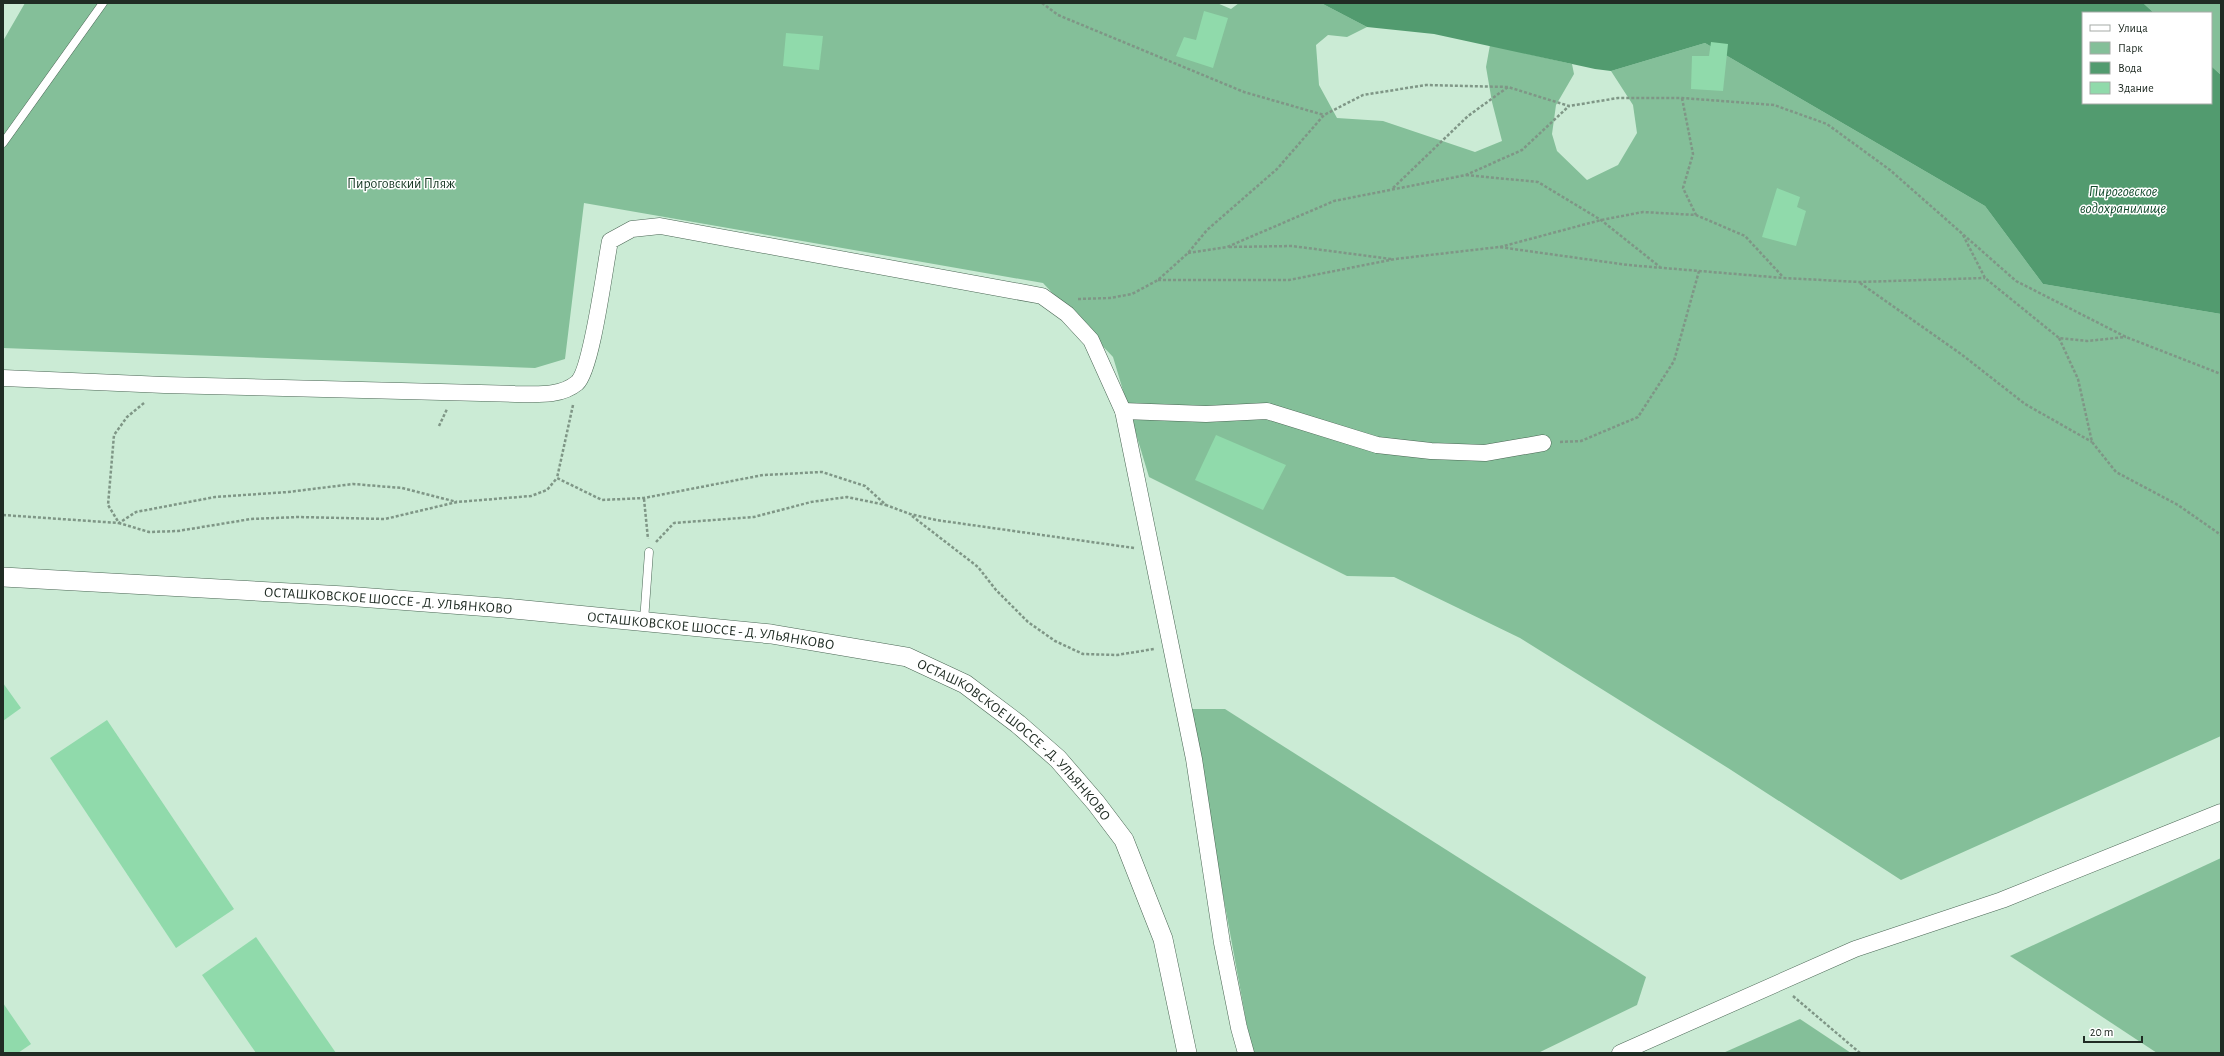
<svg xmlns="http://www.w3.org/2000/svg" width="2224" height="1056" viewBox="0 0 2224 1056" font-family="'Alegreya Sans',sans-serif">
<rect width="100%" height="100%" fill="#cbebd5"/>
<!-- green -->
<g fill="#84bf99">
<path d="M25,3H1217L1231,9L1239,3H1321L1367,27L1347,37L1328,35L1316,45L1319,85L1337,118L1383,121L1475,152L1502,141L1492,102L1486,67L1490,45L1572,64L1574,74L1556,105L1552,134L1557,151L1587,180L1618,165L1637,133L1633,105L1611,71L1705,43L1985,206L2043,284L2221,314V736L1901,880L1728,768L1520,638L1394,577L1347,576L1149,477L1113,357L1043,283L584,203L565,359L535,368L3,348V41Z"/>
<path d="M2143,3H2221V75L2211,66V13H2154Z"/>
<path d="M1189,709H1225L1646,977L1637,1005L1538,1053H1252Z"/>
<path d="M2221,858V1053H2157L2010,956Z"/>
<path d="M1800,1019L1851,1053H1723Z"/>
</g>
<!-- water -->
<path fill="#529b6f" d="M1321,3H2143L2154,13H2083V103H2211V66L2221,75V314L2043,284L1985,206L1705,43L1611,71L1595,69L1434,34L1367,27Z"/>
<!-- building -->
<g fill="#90daab">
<path d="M1204,11L1228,18L1213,68L1176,56L1184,37L1196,40Z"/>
<path d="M786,33L823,36L819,70L783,66Z"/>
<path d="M1711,42L1728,44L1723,91L1691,89L1692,56H1709Z"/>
<path d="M1777,188L1800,197L1797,207L1806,211L1796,246L1762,237Z"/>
<path d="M1216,435L1286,465L1263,510L1195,480Z"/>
<path d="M3,683L21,708L3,721Z"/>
<path d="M107,720L234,909L176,948L50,758Z"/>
<path d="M256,937L336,1053H256L202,975Z"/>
<path d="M3,1003L31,1044L18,1053H3Z"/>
</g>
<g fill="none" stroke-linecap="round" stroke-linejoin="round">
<!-- service casing -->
<g stroke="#4a6654" stroke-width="9">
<g id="service">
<path d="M3,143L103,3"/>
<path d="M644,621L649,552"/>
</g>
</g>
<!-- minor casing -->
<g stroke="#4a6654" stroke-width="17">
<g id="minor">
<path d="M3,378L164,385L515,394C536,394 560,397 577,383C592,370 605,265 610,241L632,229L660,226L1042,296L1067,314L1091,340L1123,411L1194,759L1222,943L1239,1028L1246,1053"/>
<path d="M1123,411L1206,414L1267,411L1377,445L1431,451L1485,453L1543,443"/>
<path d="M1620,1053L1855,949L2002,900L2221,812"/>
</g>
</g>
<!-- tertiary casing -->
<g stroke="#4a6654" stroke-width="20">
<g id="tertiary">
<path id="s1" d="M3,577L345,596L504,608L771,634L907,657L965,684L1018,724L1058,759L1096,803L1124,840L1163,939L1187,1053"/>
</g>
</g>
<!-- path -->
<g stroke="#7f9686" stroke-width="2.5" stroke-dasharray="3 2" stroke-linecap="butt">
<path d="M1042,3L1058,15L1244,92L1324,115"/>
<path d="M1682,98L1693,154L1683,188L1696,215"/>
<path d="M1466,175L1538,182L1601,220L1660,267"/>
<path d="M1393,188L1468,116L1508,87"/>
<path d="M1963,235L1985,278L2059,338L2087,341L2126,337"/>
<path d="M1229,247L1292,246L1391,259"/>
<path d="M1500,247L1601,220L1643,212L1696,215L1745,236L1783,277"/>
<path d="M1188,253L1227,247L1334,201L1466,175L1522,150L1569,106"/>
<path d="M1158,280H1289L1395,259L1499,247L1628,265L1783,278L1859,282L1985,278"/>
<path d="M1860,283L1961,354L2025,404L2092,442"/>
<path d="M1078,299L1110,298L1132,294L1158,280L1188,253L1207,230L1277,169L1324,115L1363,95L1426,85L1508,87L1569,106L1618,98H1682L1774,105L1827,124L1890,170L2016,281L2126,337L2221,374"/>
<path d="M2059,338L2078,379L2092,442L2116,472L2178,505L2221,535"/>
<path d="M144,403L127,417L114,435L108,505L119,523L149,532L178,531L251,519L298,517L385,519L457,502L531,496L547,490L557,478"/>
<path d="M573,405L557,478L602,500L644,498L763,475L822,472L865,486L886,505L910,514L936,520L1134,548"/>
<path d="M439,426L447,409"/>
<path d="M1560,442L1581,441L1638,417L1674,361L1699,271"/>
<path d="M644,499L648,539"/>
<path d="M3,515L119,523L136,512L215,497L288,492L353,484L402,488L457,502"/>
<path d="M912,516L978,567L996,590L1028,622L1055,641L1083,654L1117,655L1154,649"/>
<path d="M656,542L674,523L754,517L811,502L847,497L886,505"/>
<path d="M1793,996L1860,1053"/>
</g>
<!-- service -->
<use href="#service" stroke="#fff" stroke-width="8"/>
<!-- minor -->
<use href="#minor" stroke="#fff" stroke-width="16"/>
<!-- tertiary -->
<use href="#tertiary" stroke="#fff" stroke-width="19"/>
</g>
<g text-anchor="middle" stroke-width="3" stroke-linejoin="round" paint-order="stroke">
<!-- park labels -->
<g font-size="14" fill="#163723" stroke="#fff">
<text x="401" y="188">Пироговский Пляж</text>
</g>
<!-- street labels -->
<g font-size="14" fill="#202c24" stroke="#fff">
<text dy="5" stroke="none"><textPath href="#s1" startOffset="386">ОСТАШКОВСКОЕ ШОССЕ - Д. УЛЬЯНКОВО</textPath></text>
<text dy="5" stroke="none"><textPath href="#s1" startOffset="710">ОСТАШКОВСКОЕ ШОССЕ - Д. УЛЬЯНКОВО</textPath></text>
<text dy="5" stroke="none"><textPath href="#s1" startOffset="1045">ОСТАШКОВСКОЕ ШОССЕ - Д. УЛЬЯНКОВО</textPath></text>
</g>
<!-- water labels -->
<g font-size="15" font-style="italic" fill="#134b2d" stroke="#fff">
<text x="2123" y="196">Пироговское<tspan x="2123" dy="17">водохранилище</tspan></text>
</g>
</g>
<!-- border -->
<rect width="2224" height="1056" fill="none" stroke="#202c24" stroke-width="8"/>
<!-- legend -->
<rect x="2082" y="12" width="130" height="92" fill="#ffffff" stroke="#a6aba7"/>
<rect x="2090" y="25" width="20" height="6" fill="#ffffff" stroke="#a6aba7"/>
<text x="2118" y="32" font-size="12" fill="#202c24">Улица</text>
<rect x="2090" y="42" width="20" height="12" fill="#84bf99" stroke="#a6aba7"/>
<text x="2118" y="52" font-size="12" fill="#202c24">Парк</text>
<rect x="2090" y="62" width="20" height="12" fill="#529b6f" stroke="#a6aba7"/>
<text x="2118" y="72" font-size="12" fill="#202c24">Вода</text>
<rect x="2090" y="82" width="20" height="12" fill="#90daab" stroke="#a6aba7"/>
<text x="2118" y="92" font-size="12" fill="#202c24">Здание</text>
<!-- scale -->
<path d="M2084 1036v6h58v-6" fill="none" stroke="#202c24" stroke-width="2"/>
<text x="2090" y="1036" font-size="12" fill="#202c24" stroke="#ffffff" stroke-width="3" paint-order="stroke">20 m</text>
</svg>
